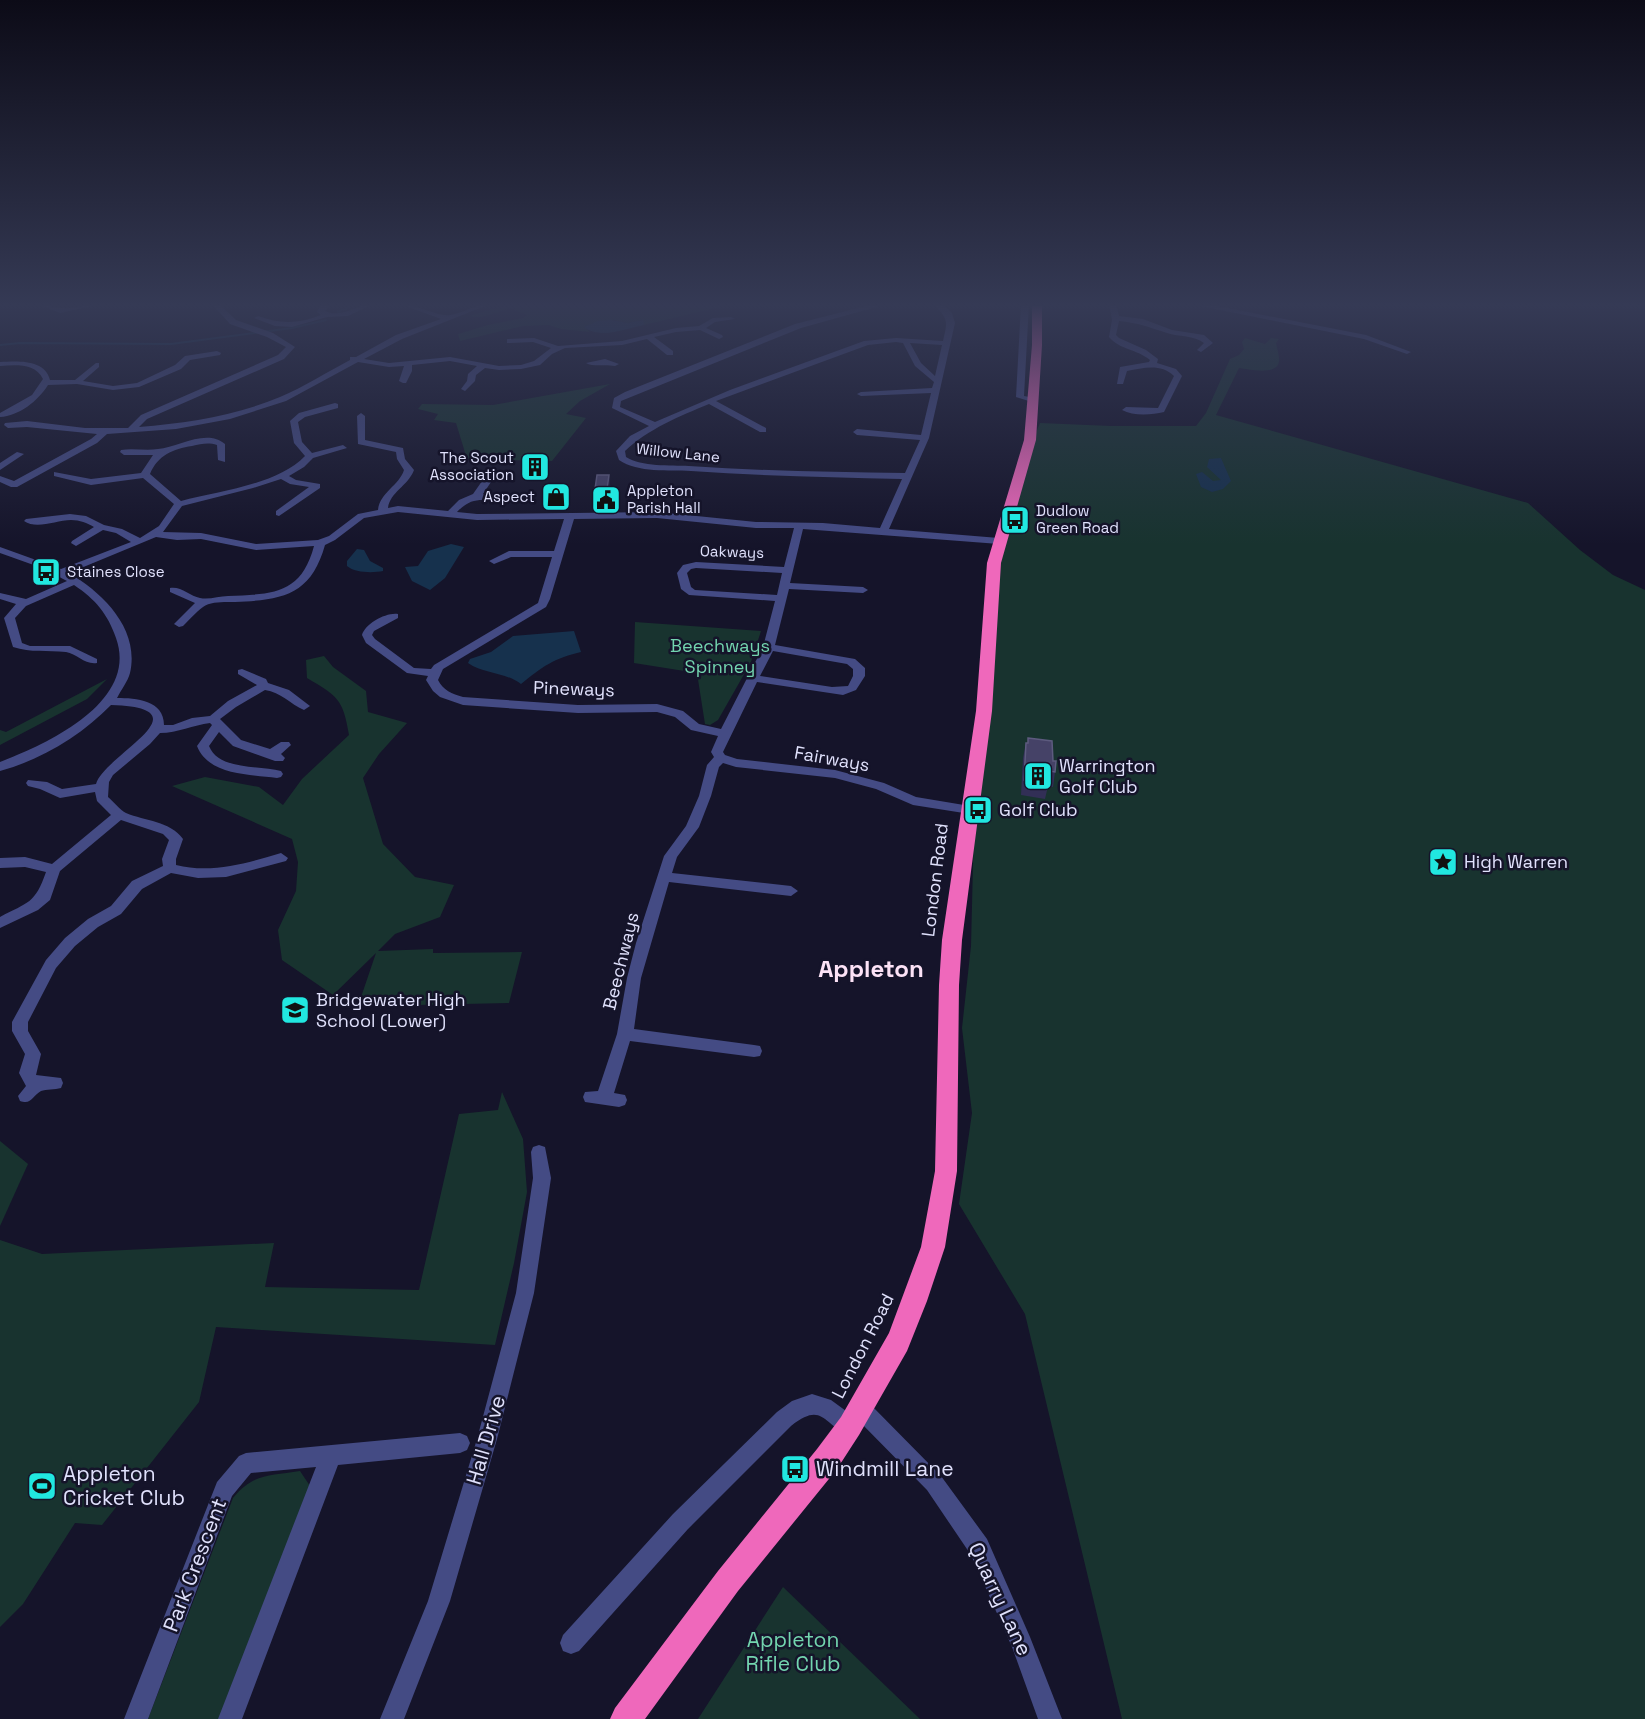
<svg xmlns="http://www.w3.org/2000/svg" width="1645" height="1719" viewBox="0 0 1645 1719" font-family="'Space Grotesk',sans-serif">
<rect width="100%" height="100%" fill="#15142a"/>
<!-- green -->
<g fill="#18332f">
<path d="M510,304H732L644,325L642,320L628,323L611,320L585,327L590,332L561,329L549,325L523,326L460,341L458,334L488,325L523,318L527,315L510,308C497,312 483,320 469,316Z"/>
<path d="M1245,338L1265,344L1271,338L1279,339L1276,343C1277,348 1280,358 1279,362C1276,376 1248,369 1239,368L1216,415L1528,503L1580,550L1613,575L1645,590V1719H1122L1025,1314L959,1204L972,1113L962,1028L971,946L975,783L990,605L1025,459L1040,423L1111,426H1196L1206,413L1230,359L1239,355L1244,349L1242,342Z"/>
<path d="M610,384L580,401L566,414L586,418L552,461L467,459L456,423L434,420L438,414L418,409L422,404L493,405Z"/>
<path d="M635,622L761,631L751,662L718,720L710,725L705,724L697,673L634,663Z"/>
<path d="M324,656L333,667L366,691L368,712L407,723L379,754L363,778L383,844L415,877L454,885L440,917L395,934L378,951L433,949V953L522,952L509,1003L417,1005L418,1001L359,1003L376,953L333,995L282,960L278,930L296,891L298,862L292,839L172,786L205,777L259,787L283,805L302,779L349,735C343,698 337,696 307,678L306,660Z"/>
<path d="M107,679L87,699L0,745V730L6,732Z"/>
<path d="M502,1092L523,1139L527,1192L514,1263L495,1345L216,1327L199,1402L102,1525L75,1523L23,1604L0,1627V1240L42,1254L274,1243L265,1287L419,1290L459,1114L498,1110Z"/>
<path d="M0,1141L28,1164L0,1226Z"/>
<path d="M300,1471L312,1489L230,1719H148L233,1498C253,1473 270,1476 300,1471Z"/>
<path d="M783,1587L920,1719H698Z"/>
</g>
<!-- water -->
<g fill="#16314d">
<path d="M611,320L628,323L643,320L644,325C627,328 600,340 584,327L598,321Z"/>
<path d="M1221,458L1231,481L1223,489L1212,492L1201,487L1196,474L1202,472L1213,481L1221,480L1207,467L1209,459Z"/>
<path d="M451,544L464,547L445,578L430,590L412,581L405,567L418,566L428,551Z"/>
<path d="M357,549L364,550L370,561L383,568V571C373,573 355,573 347,566V561Z"/>
<path d="M574,631L581,652C554,658 542,667 521,684C505,672 484,674 468,663L470,659L491,652L513,636Z"/>
</g>
<g fill="none" stroke-linecap="round" stroke-linejoin="round">
<!-- stream -->
<g stroke="#16314d" stroke-width="2">
<path d="M338,312L356,304"/>
<path d="M0,345L20,343L171,344L292,328L326,320"/>
</g>
<!-- minor -->
<g fill="#444b84" fill-rule="evenodd">
<path d="M38,304C46,304 54,308 62,308C75,309 88,304 101,304L60,313Z"/>
<path d="M212,304H219L236,320L273,333L295,347L284,359L147,419L139,427C187,423 235,416 280,397C304,387 327,372 350,360V357H356L396,335L441,319L400,304C415,304 439,317 450,315C464,313 475,304 490,304L402,339L364,359L389,363L450,357L499,366L521,365L534,361L551,348L533,342L510,343H507V339L534,338L558,346L622,341L676,328L699,326L713,318L731,317L735,319L715,322L706,328L722,335L723,337L719,339L700,330L676,332L654,337L673,351V355H667L647,339L622,345L565,348L552,354L540,365L521,369L499,370L485,368L476,375L475,381L465,391L461,389L467,381L468,374L477,366L450,361L412,365V371L406,383H403L399,381L404,366L389,367L358,362L286,401L230,419L176,429L107,434L97,443L17,487H11L0,482V476L14,481L91,439L97,434L27,427L8,428L4,425L5,423L27,421L85,428H128L141,415L278,355L286,347L267,337L230,324Z"/>
<path d="M321,304H330L325,311C341,319 357,304 373,304L348,316L327,317L292,327L275,326L254,318L258,316C280,324 298,324 321,315L317,312Z"/>
<path d="M874,304H887L801,328L621,401L620,407L655,422L730,390L864,341L896,338L943,341C948,320 948,320 934,304H942L952,313L955,323L929,438L889,529L999,538L1004,541L999,544L803,529L790,583L863,587L868,590L863,593L789,589L775,645L855,659L865,668V676L856,690L843,695L757,682L723,752L725,755L737,759L835,770L884,783L916,797L970,806L976,810L970,814L913,805L876,789L835,778L736,767L723,763L719,767L711,796L699,827L677,857L672,873L791,886L798,891L791,896L669,882L641,978L634,1029L754,1045L760,1046L762,1051L760,1056L754,1057L630,1041L614,1093L625,1095L627,1100L625,1105L619,1107L585,1102L583,1097L585,1092L598,1091L617,1034L627,978L636,943L664,856L686,826L699,796L707,765L714,757L711,752L718,736L691,730L675,717L657,712L578,713L463,705L440,697L433,691L426,680L428,676L407,673L366,643L362,635C365,624 386,612 398,614V618L374,631L372,635L375,639L414,668L431,669L434,665L538,603L552,557H511L494,564L489,561L509,551H554L564,519L477,520L398,512L364,518L335,540L325,545C311,595 283,600 235,602C226,602 211,601 203,607C196,612 189,620 183,626L179,627L174,624L195,603L170,592V588C181,586 190,596 200,598C209,600 219,596 228,596C272,594 301,595 314,546L256,550L201,539L177,540L156,537L69,573C103,593 140,629 130,673C128,681 121,690 117,698C136,698 164,700 164,725H173L192,718L210,716L228,701L257,685L238,674V670L242,669L266,679L268,683L289,690L310,706L304,710C290,704 281,692 265,690L236,707L220,719L241,740L270,749L281,742H289L291,745L281,754L285,758L283,761H275L233,746L219,732L209,746C219,771 260,765 281,771L283,774L281,777L277,778C250,774 209,776 197,746L212,725L210,723C193,725 178,733 160,733L150,744L113,775L109,782L108,797C114,802 120,810 126,813C145,821 170,821 183,839L176,859V865C212,874 247,863 281,853L288,858L286,861L226,877L198,878L171,873L142,889L121,914L98,927L75,946L56,968L28,1022V1031L41,1054L36,1075L61,1078L63,1083L61,1088C55,1090 46,1089 41,1091C32,1096 32,1105 20,1101L18,1096L26,1086L19,1073L25,1054L12,1031V1022L46,960L65,938L88,919L111,906L132,881L163,866L162,859L169,840L163,834L121,820L60,871L50,900L38,910L0,928V917C28,902 35,904 46,872L25,867L0,868V858L25,857L52,864L111,815L97,801L95,792L60,798L40,789L28,786L26,783L28,780L47,782L62,789L96,784C104,755 210,708 111,705C82,735 41,760 0,771V762C47,744 139,702 116,638C108,614 95,599 74,585L26,606L15,618L22,643L30,646H70L97,659V663C85,665 77,654 66,652C47,650 31,653 13,647L4,618L16,604L0,599V593L26,599L67,581L42,568L0,553V547L61,569L131,542L116,533L103,530L76,546L71,543L72,541L94,527C87,523 80,520 71,520C56,520 37,530 24,521L26,519L70,514L86,516L104,525L122,529L140,538L159,526L174,504L143,478L91,485L54,476V472L91,479L141,473L153,455H124L120,452L121,450C133,448 146,451 158,449C178,447 207,428 225,444V462L218,460L217,445C208,442 201,444 192,446C173,449 158,455 150,474L181,501C219,491 277,485 305,456L294,443L290,421L299,413L335,403L338,404V408L305,417L298,422L302,442L312,453L343,445L347,448L313,458L304,467L289,476L296,480L320,484V488L279,516L276,515V511L309,487L290,484L281,479L253,488L182,506L163,532L201,533L256,544L318,540L329,536L358,514L378,510C380,492 399,486 404,470L397,459L396,452L358,444L357,416L361,413L365,416V440L403,448L405,459L414,470C408,486 390,492 388,508L398,506L448,511L459,500L473,494L487,474L490,473L495,476L483,494L507,496V500C486,503 475,493 457,512L477,514L657,512L756,522L823,523L880,528L902,479C832,477 761,476 691,471C669,470 638,473 619,460L616,451L630,436L649,426L612,408L614,398L625,392L795,324ZM896,342L903,343L915,366L934,382L932,388L861,392L857,394L861,396L931,393L921,435L857,429L853,432L857,435L920,440L905,473C833,472 761,471 689,466C670,465 642,467 626,457L625,451C648,429 680,416 709,404L760,432H766V428L716,401L868,345ZM910,343L942,345L935,376L921,363ZM657,518L756,528H794L784,567L696,562L683,565L677,573L681,589L689,595L775,601L763,647L721,729L699,724L683,711L657,704L578,705L463,697C452,694 443,690 438,680L443,669L546,607L550,599L574,519ZM696,568L782,573L777,595L695,590L691,587L687,573L691,569ZM773,651L847,664L853,669V676L848,686L832,687L760,676Z"/>
<path d="M1021,304H1029L1024,396L1035,398L1036,400L1032,402L1016,397Z"/>
<path d="M1109,304H1116L1119,316L1143,319L1172,330L1204,335L1213,343L1201,352L1197,350L1204,343C1194,335 1179,337 1167,333C1148,327 1139,323 1119,321L1116,335L1119,338L1146,350L1158,359L1157,363L1176,369L1182,376L1164,412C1151,415 1133,416 1122,410L1126,407L1158,408L1174,376C1161,363 1143,368 1127,371L1123,384H1117L1120,367L1149,362L1150,360C1137,349 1120,350 1109,337L1112,320Z"/>
<path d="M1191,304H1207L1366,335L1411,352L1407,354L1364,339Z"/>
<path d="M217,351L221,353L220,355L190,360L181,369L139,387L113,390L77,384L48,385C38,401 19,416 0,417V413L32,395L43,379C35,363 16,365 0,366V362C18,361 45,359 50,380H75L96,363H99V367L83,381L113,386L137,383L175,365L185,356Z"/>
<path d="M605,359L619,364L615,366C606,364 592,367 586,363Z"/>
<path d="M17,452L24,454L0,470V463Z"/>
<path d="M539,1145L545,1147L551,1178L534,1293L497,1439L450,1601L404,1719H380L428,1601L477,1439L516,1293L533,1178L531,1152L533,1147Z"/>
<path d="M812,1394L831,1400L857,1419L851,1409L854,1402L861,1399L868,1402L941,1476L987,1539L1030,1637L1062,1719H1038L1012,1647L971,1555L927,1490L857,1419L860,1426L857,1433L850,1436C822,1424 823,1401 791,1426L688,1529L579,1651L571,1654L563,1651L560,1643L563,1635L673,1514L777,1412L792,1401Z"/>
<path d="M460,1433L467,1436L470,1443L467,1450L460,1453L338,1465L242,1719H218L316,1467L251,1473L232,1496L148,1719H124L217,1482L239,1456L246,1453Z"/>
</g>
<!-- highway -->
<path fill="#ef68bb" fill-rule="evenodd" d="M1032,304H1042V345L1036,440L1001,563L992,711L962,940L959,985L957,1171L945,1247L927,1301L907,1351L859,1435L837,1469L738,1591L645,1719H610L615,1708L718,1571L817,1449L841,1417L889,1333L921,1247L935,1171L939,985L942,940L976,711L987,563L1024,440L1032,345Z"/>
</g>
<!-- wall -->
<g fill="#322f56">
<path d="M609,475L611,493L609,507L597,508L595,489Z"/>
<path d="M1026,743L1053,761L1055,772L1053,787L1048,786L1045,799L1021,795L1023,758Z"/>
</g>
<!-- shaded-wall -->
<path fill="#1f1c3d" d="M609,475L611,493L609,507L607,489Z"/>
<!-- building -->
<g fill="#454267" stroke="#5d5b7f" stroke-width="1.5">
<path d="M597,475H609L607,489H595Z"/>
<path d="M1028,738L1052,741L1053,761H1056L1055,772L1049,771L1048,784L1024,780L1026,743H1028Z"/>
</g>
<!-- sky -->
<linearGradient id="sky" x2="0" y2="1"><stop stop-color="#0c0b17"/><stop offset="0.56" stop-color="#353a55"/><stop offset="1" stop-color="#353a55" stop-opacity="0"/></linearGradient>
<rect width="1645" height="545" fill="url(#sky)"/>
<!-- icons -->
<defs>
<g id="building-square" transform="scale(1.5)"><rect x="-9" y="-9" width="18" height="18" rx="4" fill="#21e7e0" stroke="#15142a"/><path d="M-4-6H4V6H1V3H-1V6H-4ZM-2.5-4.3h1.7v1.8h-1.7ZM.8-4.3h1.7v1.8H.8ZM-2.5-1h1.7V.8h-1.7ZM.8-1h1.7V.8H.8Z" fill="#111"/></g>
<g id="shop-square" transform="scale(1.5)"><rect x="-9" y="-9" width="18" height="18" rx="4" fill="#21e7e0" stroke="#15142a"/><path d="M-5-2.5h2.3a2.7 3.5 0 0 1 5.4 0H5L5.5 6h-11ZM-1.5-2.5h3a1.5 2.3 0 0 0-3 0Z" fill="#111"/></g>
<g id="civic-square" transform="scale(1.5)"><rect x="-9" y="-9" width="18" height="18" rx="4" fill="#21e7e0" stroke="#15142a"/><path d="M-.6-6.5H3V-4.5H.6V-3L4-1V1h2V6H-6V1h2V-1L-.6-3ZM-1.2 2.5V6h2.4V2.5Z" fill="#111"/></g>
<g id="bus-square" transform="scale(1.5)"><rect x="-9" y="-9" width="18" height="18" rx="4" fill="#21e7e0" stroke="#15142a"/><path d="M-5-6H5V4H4V6H2V4H-2V6H-4V4H-5ZM-3.5-4V0h7V-4ZM-3.5 1.2v1.5H-2V1.2ZM2 1.2v1.5H3.5V1.2Z" fill="#111"/></g>
<g id="sight-square" transform="scale(1.5)"><rect x="-9" y="-9" width="18" height="18" rx="4" fill="#21e7e0" stroke="#15142a"/><path d="M0-6L1.8-2.2L6-1.7L2.9 1.2L3.7 5.4L0 3.3L-3.7 5.4L-2.9 1.2L-6-1.7L-1.8-2.2Z" fill="#111"/></g>
<g id="school-square" transform="scale(1.5)"><rect x="-9" y="-9" width="18" height="18" rx="4" fill="#21e7e0" stroke="#15142a"/><path d="M0-5L7-2L0 1L-7-2ZM-4 1L0 2.5L4 1V4Q0 6-4 4Z" fill="#111"/></g>
<g id="stadium-square" transform="scale(1.5)"><rect x="-9" y="-9" width="18" height="18" rx="4" fill="#21e7e0" stroke="#15142a"/><path d="M0-5a6.5 5 0 1 0 0 10a6.5 5 0 1 0 0-10ZM-3.5-1.8h7v3.6h-7Z" fill="#111"/></g>
</defs>
<g fill-rule="evenodd">
<use href="#building-square" x="535" y="467"/>
<use href="#shop-square" x="556" y="497"/>
<use href="#civic-square" x="606" y="500"/>
<use href="#bus-square" x="1015" y="520"/>
<use href="#bus-square" x="46" y="572"/>
<use href="#building-square" x="1038" y="776"/>
<use href="#bus-square" x="978" y="810"/>
<use href="#sight-square" x="1443" y="862"/>
<use href="#school-square" x="295" y="1010"/>
<use href="#bus-square" x="795" y="1469"/>
<use href="#stadium-square" x="42" y="1486"/>
</g>
<g text-anchor="middle" stroke-width="5" stroke-linejoin="round" paint-order="stroke">
<!-- far-street labels -->
<g font-size="15" fill="#e0e1fc" stroke="#15142a">
<text transform="translate(678 453) rotate(6)" y="5">Willow Lane</text>
<text transform="translate(732 552) rotate(2)" y="5">Oakways</text>
</g>
<!-- far-poi labels -->
<g font-size="15" fill="#e0e1fc" stroke="#15142a" text-anchor="start">
<text x="514" y="463" text-anchor="end">The Scout<tspan x="514" dy="17">Association</tspan></text>
<text x="627" y="496">Appleton<tspan x="627" dy="17">Parish Hall</tspan></text>
<text x="535" y="502" text-anchor="end">Aspect</text>
<text x="1036" y="516">Dudlow<tspan x="1036" dy="17">Green Road</tspan></text>
<text x="67" y="577">Staines Close</text>
</g>
<!-- park labels -->
<g font-size="18" fill="#73d5af" stroke="#15142a">
<text x="720" y="652">Beechways<tspan x="720" dy="21">Spinney</tspan></text>
</g>
<!-- street labels -->
<g font-size="18" fill="#e0e1fc" stroke="#15142a">
<text transform="translate(574 689) rotate(2)" y="6">Pineways</text>
<text transform="translate(832 759) rotate(10)" y="6">Fairways</text>
<text transform="translate(935 880) rotate(-83)" y="6">London Road</text>
<text transform="translate(621 961) rotate(-76)" y="6">Beechways</text>
<text transform="translate(863 1346) rotate(-63)" y="6">London Road</text>
</g>
<!-- poi labels -->
<g font-size="18" fill="#e0e1fc" stroke="#15142a" text-anchor="start">
<text x="1059" y="772">Warrington<tspan x="1059" dy="21">Golf Club</tspan></text>
<text x="999" y="816">Golf Club</text>
<text x="1464" y="868">High Warren</text>
<text x="316" y="1006">Bridgewater High<tspan x="316" dy="21">School (Lower)</tspan></text>
</g>
<!-- near-street labels -->
<g font-size="21" fill="#e0e1fc" stroke="#15142a">
<text transform="translate(486 1440) rotate(-74)" y="7">Hall Drive</text>
<text transform="translate(195 1565) rotate(-69)" y="7">Park Crescent</text>
<text transform="translate(1000 1599) rotate(65)" y="7">Quarry Lane</text>
</g>
<!-- near-poi labels -->
<g font-size="21" fill="#e0e1fc" stroke="#15142a" text-anchor="start">
<text x="816" y="1476">Windmill Lane</text>
<text x="63" y="1481">Appleton<tspan x="63" dy="24">Cricket Club</tspan></text>
</g>
<!-- near-park labels -->
<g font-size="21" fill="#73d5af" stroke="#15142a">
<text x="793" y="1647">Appleton<tspan x="793" dy="24">Rifle Club</tspan></text>
</g>
<!-- district labels -->
<g font-size="24" font-weight="bold" fill="#fce2f6" stroke="#15142a">
<text x="871" y="977">Appleton</text>
</g>
</g>
</svg>
